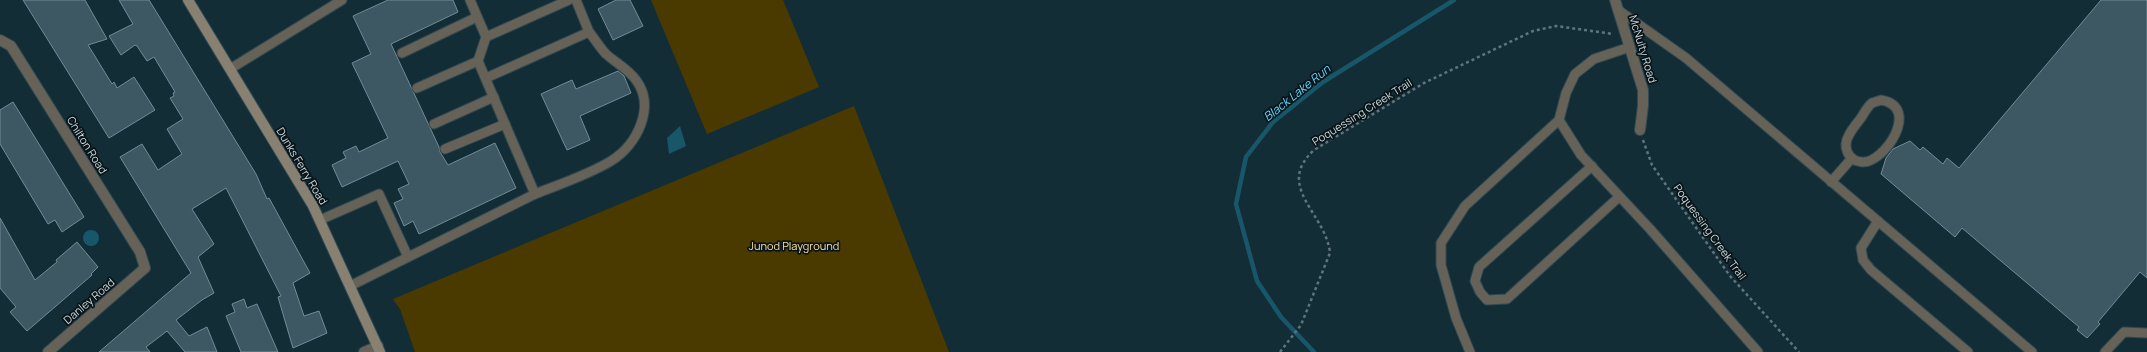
<svg xmlns="http://www.w3.org/2000/svg" width="2147" height="352" viewBox="0 0 2147 352" font-family="Manrope,sans-serif">
<rect width="100%" height="100%" fill="#132d37"/>
<!-- green -->
<g fill="#4b3a00">
<path d="M651,0H783L819,87L707,134Z"/>
<path d="M854,106L949,352H415L400,309L393,299Z"/>
</g>
<!-- water -->
<g fill="#18566a">
<path d="M680,126L686,146L669,154L667,138Z"/>
<circle cx="91" cy="238" r="8"/>
</g>
<g fill="none" stroke-linecap="round" stroke-linejoin="round">
<!-- stream -->
<path stroke="#18566a" stroke-width="4.5" d="M1314,352L1281,317L1257,281L1236,204L1246,157L1273,122L1323,82L1454,0"/>
</g>
<!-- building -->
<g fill="#3d5862" stroke="#708c98">
<path d="M23,0H85L107,39L88,45L112,84L114,82L117,88L134,77L155,110L109,138Z"/>
<path d="M119,0H149L256,174L267,199L269,198L310,273L293,283L304,316L319,311L327,333L293,348L278,297L281,296L226,188L192,209L214,244L198,257L214,293L202,300L176,320L189,336L207,327L217,352H185L167,331L146,347L150,352H99L191,273L120,157L142,144L158,170L182,154L167,129L183,119L170,98L174,96L173,93L175,92L154,57L147,61L137,46L135,45L121,55L109,36L133,24Z"/>
<path d="M388,0H453L458,12L391,44L439,147L440,152L448,165L495,143L516,188L419,234L413,221L404,226L394,203L403,199L398,189L409,184L398,161L342,187L332,165L346,158L343,152L356,146L359,152L388,138L352,63L371,54L353,16Z"/>
<path d="M616,0H630L643,26L613,40L598,9Z"/>
<path d="M2101,0H2147V278L2140,272L2098,322L2100,324L2087,338L2077,330L2079,327L1962,228L1955,237L1881,174L1886,158L1893,149L1910,141L1920,150L1923,147L1943,164L1947,158L1959,168Z"/>
<path d="M618,71L624,76L631,93L580,116L590,140L567,150L541,94L572,80L576,89Z"/>
<path d="M13,102L84,217L62,232L55,220L48,224L0,144V110Z"/>
<path d="M0,218L35,280L57,262L56,260L77,242L98,267L91,274L92,275L27,331L10,312L16,307L0,288Z"/>
<path d="M244,299L247,308L257,304L278,352H241L226,316L235,312L232,304Z"/>
</g>
<g fill="none" stroke-linecap="round" stroke-linejoin="round">
<!-- lane casing -->
<g stroke="#304952" stroke-width="11">
<g id="lane">
<path d="M1618,10L1686,58L2032,352"/>
<path d="M486,37L569,0"/>
<path d="M402,53L477,17"/>
<path d="M230,69L342,0"/>
<path d="M486,78L589,32L576,0"/>
<path d="M417,88L478,61"/>
<path d="M1881,100C1922,107 1884,164 1862,162C1848,161 1842,147 1849,135C1852,129 1857,123 1861,118C1864,113 1868,106 1872,103C1875,102 1878,101 1881,100Z"/>
<path d="M1559,120L1581,155L1650,229L1758,352"/>
<path d="M434,124L494,97"/>
<path d="M445,149L505,124"/>
<path d="M1592,166L1479,267L1475,281L1480,292L1487,300L1507,299L1619,197"/>
<path d="M1831,182L1852,158"/>
<path d="M535,194C560,184 588,175 611,161C637,145 656,107 636,80C628,69 616,63 606,54C600,48 595,39 589,32"/>
<path d="M320,220L379,194L408,257"/>
<path d="M1878,221L1861,248L1863,260L1871,270L1968,352"/>
<path d="M350,286L535,194L478,61L486,37L470,0"/>
<path d="M1470,352L1456,318L1441,265V243L1465,206L1559,120L1566,93L1575,74L1594,59L1630,47"/>
<path d="M2105,352L2124,332L2147,333"/>
</g>
</g>
<!-- street casing -->
<g stroke="#304952" stroke-width="12">
<g id="street">
<path d="M1615,0L1643,90V106L1640,130"/>
<path d="M0,40L11,46L140,252L145,268L48,352"/>
<path d="M364,352L378,346"/>
</g>
</g>
<!-- secondary casing -->
<g stroke="#304952" stroke-width="12">
<path id="secondary" d="M188,0L313,206L380,352"/>
</g>
<!-- path -->
<g stroke="#5f757d" stroke-width="2.5" stroke-dasharray="3 3" stroke-linecap="butt">
<path d="M1643,140L1652,165L1730,276L1799,352"/>
<path d="M1280,352L1301,325L1330,253C1326,213 1274,187 1314,150L1424,83L1533,31L1556,26L1613,34"/>
</g>
<!-- lane -->
<use href="#lane" stroke="#666258" stroke-width="9"/>
<!-- street -->
<use href="#street" stroke="#666258" stroke-width="10"/>
<!-- secondary -->
<use href="#secondary" stroke="#888171" stroke-width="10"/>
</g>
<g text-anchor="middle" stroke-width="3.5" stroke-linejoin="round" paint-order="stroke">
<!-- street labels -->
<g font-size="11" fill="#cad9df" stroke="#091418">
<text transform="translate(1643 49) rotate(73)" y="4">McNulty Road</text>
<text transform="translate(1362 112) rotate(-32)" y="4">Poquessing Creek Trail</text>
<text transform="translate(87 145) rotate(58)" y="4">Chilton Road</text>
<text transform="translate(302 166) rotate(59)" y="4">Dunks Ferry Road</text>
<text transform="translate(1710 232) rotate(54)" y="4">Poquessing Creek Trail</text>
<text transform="translate(89 301) rotate(-41)" y="4">Danley Road</text>
</g>
<!-- park labels -->
<g font-size="11" fill="#fbe19b" stroke="#091418">
<text x="794" y="250">Junod Playground</text>
</g>
<!-- water labels -->
<g font-size="12" font-style="italic" fill="#65d5fe" stroke="#091418">
<text transform="translate(1297 93) rotate(-39)" y="4">Black Lake Run</text>
</g>
</g>
</svg>
